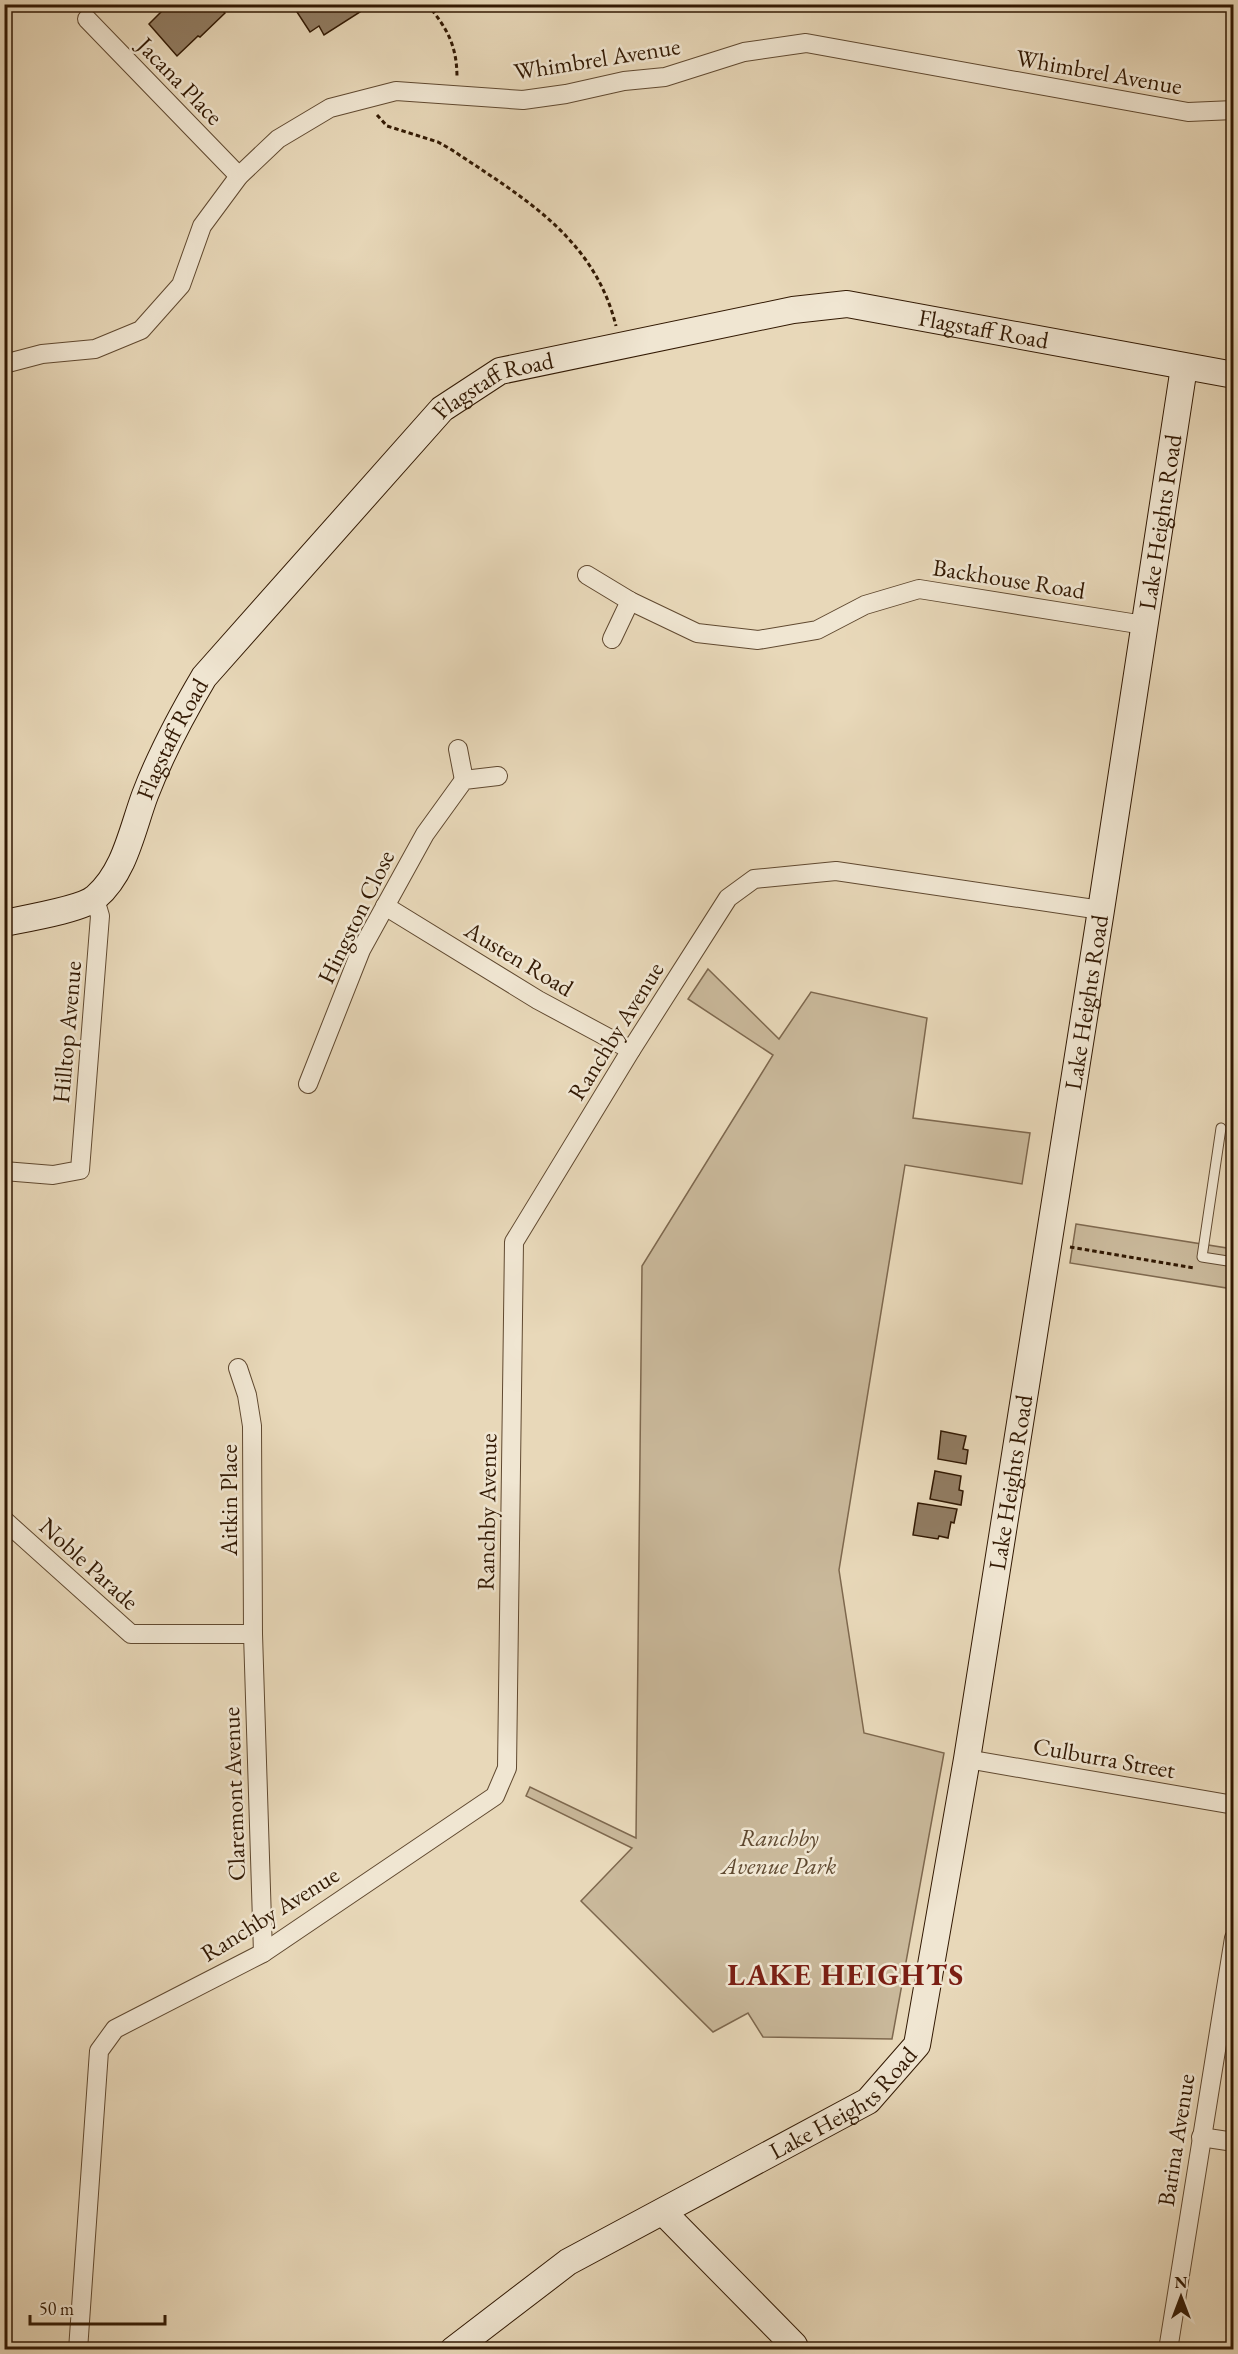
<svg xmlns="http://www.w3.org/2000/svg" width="1238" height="2354" viewBox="0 0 1238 2354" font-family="'EB Garamond',serif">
<rect width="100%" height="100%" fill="#e8d8b9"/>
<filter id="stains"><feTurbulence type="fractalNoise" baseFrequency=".00333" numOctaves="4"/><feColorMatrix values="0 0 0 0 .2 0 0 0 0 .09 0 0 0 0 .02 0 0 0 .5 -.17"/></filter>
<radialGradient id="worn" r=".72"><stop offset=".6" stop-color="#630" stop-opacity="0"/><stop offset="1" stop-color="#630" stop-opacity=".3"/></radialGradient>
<!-- green -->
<g fill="#c9b89a" stroke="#7e684e" stroke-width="1.5">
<path d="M708,969L779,1039L811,992L927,1018L913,1118L1030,1133L1022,1184L905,1165L839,1570L864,1733L944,1753L892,2039L763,2037L748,2013L713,2032L581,1901L632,1848L526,1796L530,1787L636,1838L642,1266L773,1055L688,999Z"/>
<path d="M1076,1224L1233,1249V1289L1070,1263Z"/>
</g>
<!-- building -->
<g fill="#917c62" stroke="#321903" stroke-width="1.5">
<path d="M169,4H228L229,6L223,11L225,13L200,37L198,36L177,56L149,24Z"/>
<path d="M302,4H356L360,12L324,35L319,26L310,32L295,9Z"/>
<path d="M941,1431L966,1436L963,1449L968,1450L966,1464L938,1459Z"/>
<path d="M935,1471L961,1476L959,1490L963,1491L961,1505L930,1499Z"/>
<path d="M918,1503L957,1509L954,1523L951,1522L948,1538L939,1536L938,1539L913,1535Z"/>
</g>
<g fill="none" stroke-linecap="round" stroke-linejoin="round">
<!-- lane casing -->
<g stroke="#604930" stroke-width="11">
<path id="lane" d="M1221,1128L1202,1257L1234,1262"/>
</g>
<!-- street casing -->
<g stroke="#604930" stroke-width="20">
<g id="street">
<path d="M87,19L239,176"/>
<path d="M4,364L42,354L95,349L141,330L181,285L202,226L239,176L278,139L330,108L396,91L523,100L566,94L624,81L665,77L744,52L806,43L1188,112L1234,110"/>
<path d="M587,575L630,601L697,633L758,640L817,630L865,605L919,589L1144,625"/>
<path d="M612,639L630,601"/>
<path d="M458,749L464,780"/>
<path d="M385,906L538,1000L631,1050"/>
<path d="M308,1084L361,950L425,834L464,780L498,776"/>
<path d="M4,1171L53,1175L80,1170L100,916L95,899"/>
<path d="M238,1368L247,1395L252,1426L253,1634L263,1953"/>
<path d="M4,1520L131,1634H253"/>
<path d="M967,1759L1234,1805"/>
<path d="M1201,2137L1234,2142"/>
<path d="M78,2350L99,2051L115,2029L263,1953L495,1796L507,1768L514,1242L631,1050L728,898L754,879L836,871L1101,910"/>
<path d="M1168,2350L1234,1938"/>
</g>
</g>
<!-- secondary casing -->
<g stroke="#321903" stroke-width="28">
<g id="secondary">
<path id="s1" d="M4,923C23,919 84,909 96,897C125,872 132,830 145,795C161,753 181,716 204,677L442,409L500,371L793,310L847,304L1234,375"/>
<path d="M663,2212L794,2345L796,2350"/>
<path id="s2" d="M453,2350L568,2262L868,2101L917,2045L967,1759L1101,910L1184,367"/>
</g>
</g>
<!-- path -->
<g stroke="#321903" stroke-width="3" stroke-dasharray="4.5 3" stroke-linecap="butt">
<path d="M427,4C447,28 457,45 457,78"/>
<path d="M377,115L387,126L438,142L452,150C522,197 594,237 616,326"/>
<path d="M1070,1247L1194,1268"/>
</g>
<!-- lane -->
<use href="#lane" stroke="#f0e6d2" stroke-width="9"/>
<!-- street -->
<use href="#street" stroke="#f0e6d2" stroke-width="18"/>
<!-- secondary -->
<use href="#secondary" stroke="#f0e6d2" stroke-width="26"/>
</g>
<g text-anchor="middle" stroke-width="5" stroke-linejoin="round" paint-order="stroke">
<!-- street labels -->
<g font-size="24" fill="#321903" stroke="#f0e6d2">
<text transform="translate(597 59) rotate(-9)" y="8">Whimbrel Avenue</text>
<text transform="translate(1099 72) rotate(10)" y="8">Whimbrel Avenue</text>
<text transform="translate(180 81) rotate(46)" y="8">Jacana Place</text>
<text dy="8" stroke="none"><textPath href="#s1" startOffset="1263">Flagstaff Road</textPath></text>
<text dy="8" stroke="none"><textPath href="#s1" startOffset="759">Flagstaff Road</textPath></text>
<text dy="8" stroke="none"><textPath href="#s2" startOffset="2102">Lake Heights Road</textPath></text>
<text transform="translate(1009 579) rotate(9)" y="8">Backhouse Road</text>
<text dy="8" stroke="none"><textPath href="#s1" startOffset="273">Flagstaff Road</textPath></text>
<text transform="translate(356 917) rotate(-64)" y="8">Hingston Close</text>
<text transform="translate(519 959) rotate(31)" y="8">Austen Road</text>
<text dy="8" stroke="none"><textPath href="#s2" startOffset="1616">Lake Heights Road</textPath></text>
<text transform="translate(616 1031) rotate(-58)" y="8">Ranchby Avenue</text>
<text transform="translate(67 1032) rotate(-85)" y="8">Hilltop Avenue</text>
<text dy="8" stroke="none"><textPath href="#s2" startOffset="1130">Lake Heights Road</textPath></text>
<text transform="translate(229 1500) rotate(-90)" y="8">Aitkin Place</text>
<text transform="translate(487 1512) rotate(-89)" y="8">Ranchby Avenue</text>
<text transform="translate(89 1564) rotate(42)" y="8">Noble Parade</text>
<text transform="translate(1104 1758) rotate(10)" y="8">Culburra Street</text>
<text transform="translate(234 1794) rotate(-92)" y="8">Claremont Avenue</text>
<text transform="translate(270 1914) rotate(-32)" y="8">Ranchby Avenue</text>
<text dy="8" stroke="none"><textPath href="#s2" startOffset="464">Lake Heights Road</textPath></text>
<text transform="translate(1176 2140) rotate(-81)" y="8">Barina Avenue</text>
</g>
<!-- park labels -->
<g font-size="24" font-style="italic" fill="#5f4930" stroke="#f0e6d2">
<text x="779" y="1846">Ranchby<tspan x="779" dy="28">Avenue Park</tspan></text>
</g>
<!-- district labels -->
<g font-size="30" font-weight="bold" letter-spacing="1.5" fill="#7a1f14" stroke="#f0e6d2">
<text x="846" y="1985">LAKE HEIGHTS</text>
</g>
</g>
<!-- margin -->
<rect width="1238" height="2354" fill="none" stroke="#e8d8b9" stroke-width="24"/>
<rect x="6" y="6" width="1226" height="2342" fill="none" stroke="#321903" stroke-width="3"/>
<rect x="12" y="12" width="1214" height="2330" fill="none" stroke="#321903" stroke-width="1.5"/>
<!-- north arrow -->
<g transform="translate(1181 2297)" stroke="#f0e6d2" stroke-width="4.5" paint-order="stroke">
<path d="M0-4.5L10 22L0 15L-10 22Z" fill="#321903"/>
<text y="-9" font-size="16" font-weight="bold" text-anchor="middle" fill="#321903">N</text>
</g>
<!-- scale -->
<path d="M30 2315v9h135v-9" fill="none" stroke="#321903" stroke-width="3"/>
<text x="39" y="2315" font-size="18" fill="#321903" stroke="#f0e6d2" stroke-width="4.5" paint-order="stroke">50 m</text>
<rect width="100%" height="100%" filter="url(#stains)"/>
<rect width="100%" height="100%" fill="url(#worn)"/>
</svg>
